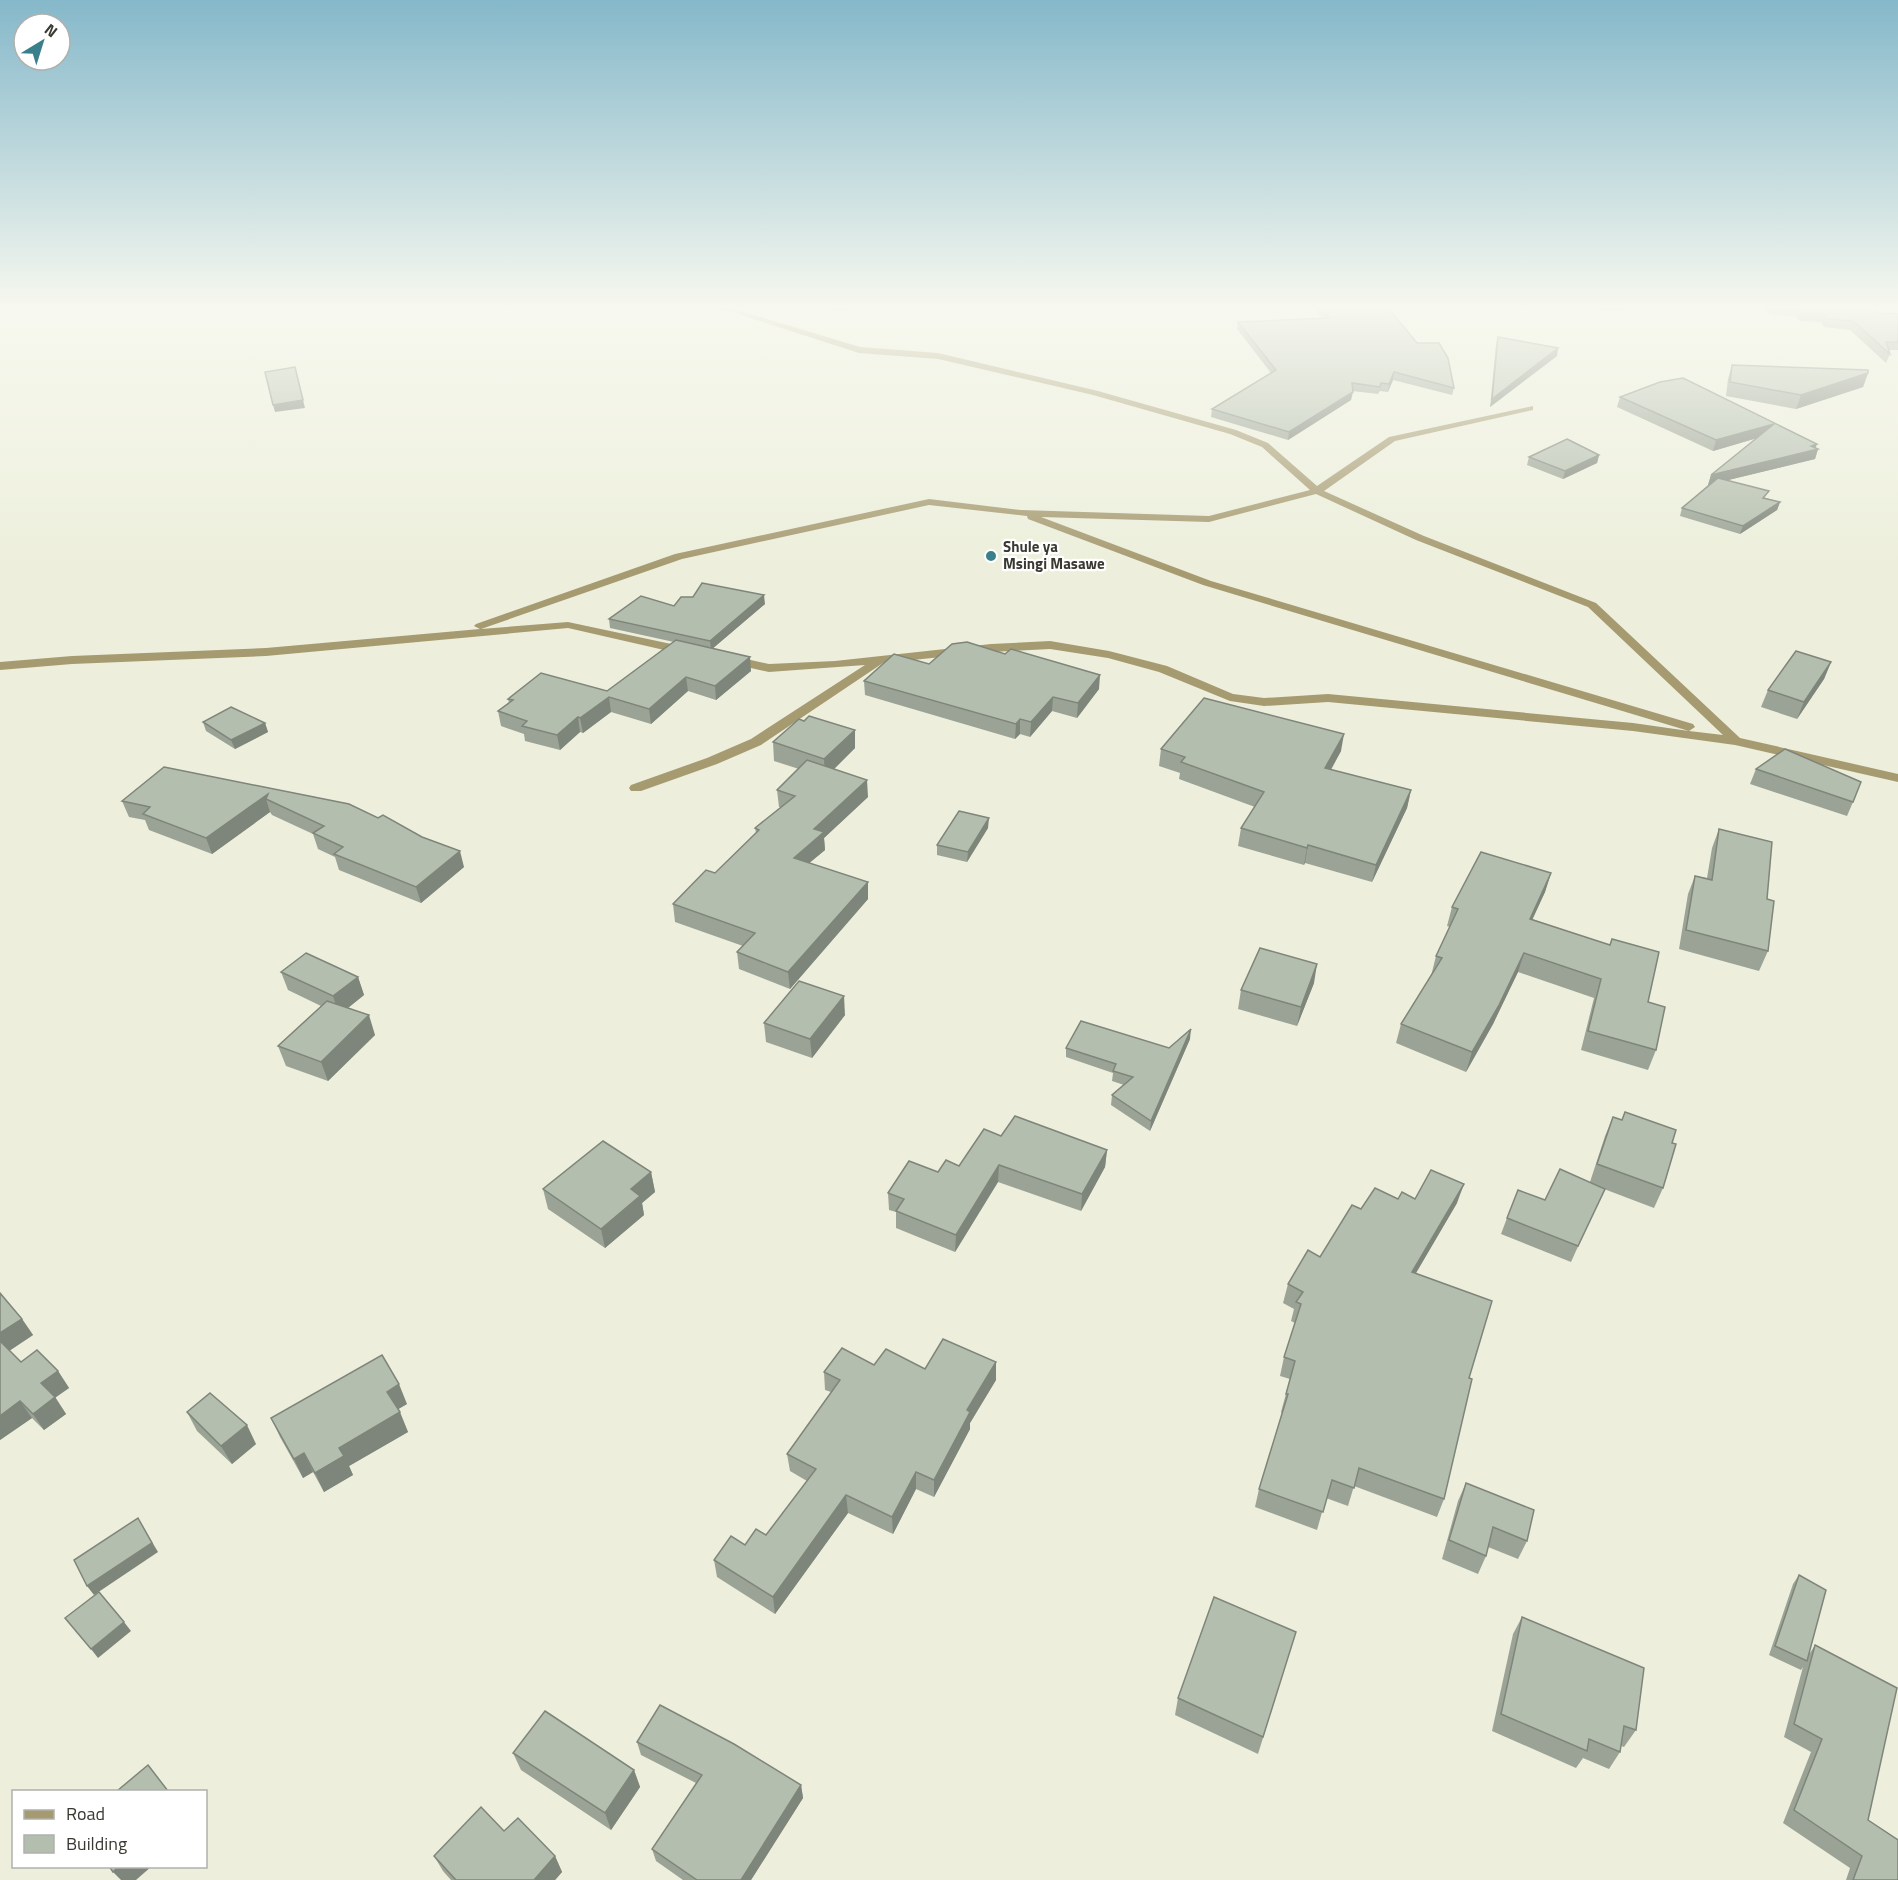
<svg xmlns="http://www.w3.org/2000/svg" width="1898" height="1880" viewBox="0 0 1898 1880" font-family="'Titillium Web',sans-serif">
<rect width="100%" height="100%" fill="#edefdc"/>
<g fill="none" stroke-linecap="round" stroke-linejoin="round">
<!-- minor -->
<path fill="#a69a71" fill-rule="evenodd" d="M710,305H721L860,347L938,353L1098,391L1236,430L1268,443L1317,486L1389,437L1533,406V410L1395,441L1324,491L1424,536L1596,603L1740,738L1898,774V782L1735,745L1633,731L1328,702L1264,706L1230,701L1159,672L1108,658L1050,649L991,652L883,663L761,745L717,764L641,791H631L629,788L631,785L707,758L751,739L865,665L769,672L729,663V657L733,656L769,664L835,661L991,644L1050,641L1109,651L1167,666L1233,694L1264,698L1328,694L1633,723L1689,731L1203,585L1028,519L1027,516L929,505L682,559L481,629L568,622L690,648L692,651L686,655L568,628L266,656L72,664L0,670V662L72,656L266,648L480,629L474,626L476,624L675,554L929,499L1021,510L1209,516L1310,490L1262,447L1230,434L1093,395L938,359L859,353ZM1316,494L1416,540L1588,607L1723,735L1689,731L1695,727L1693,724L1211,581L1041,517L1209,522Z"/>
</g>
<!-- wall -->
<g fill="#9ba396">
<path d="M778,305H796L789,308Z"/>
<path d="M817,305H855L841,311Z"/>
<path d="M857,305H882L876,307Z"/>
<path d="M1311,305H1386L1454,388L1452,395L1393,380L1388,392L1380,391L1378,394L1352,391L1351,400L1288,440L1211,417L1212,409L1271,373L1237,329L1238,322L1323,319Z"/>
<path d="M1503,305H1521L1515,308Z"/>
<path d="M1599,305H1660H1653L1652,309L1604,310Z"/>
<path d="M1734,305H1875L1878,313L1898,314V350H1889L1890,354L1886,363L1850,330L1824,327L1821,322L1799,321L1796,316L1770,315L1764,309L1737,308Z"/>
<path d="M1498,337L1558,348L1557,356L1490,407L1496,344Z"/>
<path d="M1732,365L1868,373L1863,387L1796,409L1726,396L1728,379Z"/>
<path d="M1620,397L1815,448L1818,449L1815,459L1728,480L1766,498L1780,502L1777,510L1740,534L1680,516L1682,508L1708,485L1711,475L1757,438L1713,451L1617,407Z"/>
<path d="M1599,455L1597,463L1563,479L1527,465L1529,457Z"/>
<path d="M765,604L713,648L751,671L716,700L688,691L651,724L611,712L583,733L580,732L560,750L525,741L524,734L501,726L498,711L509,703L508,699L607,691L674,642L610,628L609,619L674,606Z"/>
<path d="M1831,662L1824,679L1797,719L1761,707L1768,690Z"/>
<path d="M929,664L1099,689L1077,718L1052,711L1030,737L1020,734L1015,739L865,695L864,681Z"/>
<path d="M203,722L265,723L268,732L235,749L206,731Z"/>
<path d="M773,742L855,748L834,769L868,797L824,838L825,850L809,863L868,882V899L790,989L739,969L737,952L743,946L675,922L673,904L715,873L756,833L755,828L781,807H779L777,790L799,769L774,761Z"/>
<path d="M1161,749L1341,751L1331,770L1411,790L1407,808L1372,882L1305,863L1304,865L1238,846L1241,828L1255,807L1179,779L1180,773L1159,766Z"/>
<path d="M164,767L349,804L464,867L421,903L339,870L335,857L318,849L313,834L272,815L270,812L212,854L149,830L145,820L129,817L122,801Z"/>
<path d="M1756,769L1853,802L1847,816L1750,784Z"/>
<path d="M988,828L967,862L937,855V845Z"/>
<path d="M1719,829L1768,951L1759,971L1679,949L1688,894L1695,876L1707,878L1712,848Z"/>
<path d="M1551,873L1545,892L1532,919L1610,945L1612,939L1648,1002L1656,1050L1648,1070L1581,1050L1594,998L1518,972L1493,1024L1466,1072L1396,1043L1401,1024L1431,976L1436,956L1450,927L1447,926L1452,907Z"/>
<path d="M281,972L358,977L364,995L348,1008L375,1035L328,1081L286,1066L278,1046L321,1006L288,990Z"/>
<path d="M1314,983L1297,1026L1238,1009L1241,990Z"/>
<path d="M845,1015L812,1058L766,1042L764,1023Z"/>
<path d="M1190,1039L1150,1131L1111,1105L1112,1095L1124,1085L1112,1081L1113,1073L1066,1057V1048H1169Z"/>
<path d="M1625,1112L1672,1143L1663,1188L1654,1208L1604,1189L1571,1262L1501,1234L1507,1218L1545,1200L1590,1182L1605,1136L1613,1117L1622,1120Z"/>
<path d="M1001,1136L1107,1150L1105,1167L1081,1211L998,1182L955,1252L896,1228V1212L889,1210L888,1193L938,1172L959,1166Z"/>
<path d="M651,1172L655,1192L642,1203L644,1215L605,1248L548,1209L543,1189Z"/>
<path d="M1398,1199H1415L1457,1203L1416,1273L1469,1378L1444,1499L1437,1517L1354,1486L1348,1506L1326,1498L1317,1530L1255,1507L1259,1489L1282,1413L1281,1412L1290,1379L1280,1376L1284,1357L1295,1323L1291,1321L1294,1309L1283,1303L1288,1284L1320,1257L1361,1209Z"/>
<path d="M0,1293L22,1319L33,1335L9,1351L21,1362L58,1371L69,1388L55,1397L66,1414L44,1430L32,1418L0,1440Z"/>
<path d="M874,1365L925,1369L996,1380L970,1423V1429L934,1497L916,1489L893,1534L848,1513L775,1614L717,1577L714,1560L766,1535L807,1481L790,1471L787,1454L831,1392L825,1390L824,1372Z"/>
<path d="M407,1404L398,1409L408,1432L349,1466L353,1475L324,1492L313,1472L303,1478L280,1437L271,1418Z"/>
<path d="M187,1412L256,1444L232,1464L197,1431Z"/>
<path d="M1466,1483L1527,1541L1518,1559L1488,1547L1486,1556L1478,1574L1442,1559L1458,1501Z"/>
<path d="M1799,1575L1810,1653L1815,1645L1868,1820L1898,1880H1846L1850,1868L1783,1823L1811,1752L1784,1737L1803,1667L1801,1670L1769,1655L1793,1584Z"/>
<path d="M1522,1617L1636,1730L1624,1747L1621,1746L1620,1752L1609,1769L1583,1758L1576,1768L1492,1731L1513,1634Z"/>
<path d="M1296,1632L1258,1754L1175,1715L1178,1698Z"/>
<path d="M637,1742L801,1785L803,1798L751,1880H683L656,1861L652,1849L696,1783L641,1755Z"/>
<path d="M513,1753L634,1770L640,1787L611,1830L521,1770Z"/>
<path d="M504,1831L555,1856L562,1872L555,1880H451L443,1871L434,1856Z"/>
</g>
<!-- shaded-wall -->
<g fill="#7e857a">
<path d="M789,305H796L789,308Z"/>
<path d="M840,305H855L841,311Z"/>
<path d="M1558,348L1557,356L1490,407L1492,399Z"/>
<path d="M295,367L305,408L275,412L273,405Z"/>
<path d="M1394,372L1393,380L1388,392L1389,384Z"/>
<path d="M1868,373L1863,387L1796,409L1801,395Z"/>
<path d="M1353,392L1351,400L1288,440L1289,432Z"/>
<path d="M1774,424L1771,434L1713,451L1716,440Z"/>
<path d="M1817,444L1815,450L1818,449L1815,459L1708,485L1711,475Z"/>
<path d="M1599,455L1597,463L1563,479L1565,471Z"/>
<path d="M1780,502L1777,510L1740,534L1743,526Z"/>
<path d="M764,595L765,604L711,650L710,641Z"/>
<path d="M750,657L751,671L716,700L715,686Z"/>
<path d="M1831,662L1824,679L1797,719L1804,702Z"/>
<path d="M1100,675L1099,689L1077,718L1078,703Z"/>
<path d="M686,677L688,691L651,724L649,709Z"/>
<path d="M609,697L611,712L583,733L580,718Z"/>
<path d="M1053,697L1052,711L1030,737L1031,722Z"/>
<path d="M578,717L580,732L560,750L557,735Z"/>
<path d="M1020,719V734L1015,739L1016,724Z"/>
<path d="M265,723L268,732L235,749L231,740Z"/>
<path d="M855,730V748L825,778L824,759Z"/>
<path d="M1344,734L1341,751L1322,785L1325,768Z"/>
<path d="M867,780L868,797L824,838L825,850L795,875L794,858L814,829Z"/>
<path d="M1411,790L1407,808L1372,882L1376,865Z"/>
<path d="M268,794L266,799L270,812L212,854L206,838Z"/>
<path d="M989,818L988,828L967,862L968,852Z"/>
<path d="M1308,845L1305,863L1304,865L1307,848Z"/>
<path d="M460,851L464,867L421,903L416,887Z"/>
<path d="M1551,873L1545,892L1524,938L1530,919Z"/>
<path d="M868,882V899L790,989L788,972Z"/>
<path d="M1524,953L1518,972L1493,1024L1466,1072L1472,1052Z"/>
<path d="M1317,964L1314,983L1297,1026L1301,1007Z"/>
<path d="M358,977L364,995L339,1015L333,996Z"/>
<path d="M844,996L845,1015L812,1058L810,1039Z"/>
<path d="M369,1015L375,1035L328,1081L321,1062Z"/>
<path d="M1191,1029L1190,1039L1150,1131L1151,1121Z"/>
<path d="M1107,1150L1105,1167L1081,1211L1082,1194Z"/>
<path d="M999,1165L998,1182L955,1252L956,1235Z"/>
<path d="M651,1172L655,1192L642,1203L644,1215L605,1248L601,1229L631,1189Z"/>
<path d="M1464,1184L1457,1203L1406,1290L1412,1272Z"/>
<path d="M22,1319L33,1335L6,1353L0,1343V1333Z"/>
<path d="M996,1362V1380L970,1423V1429L934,1497V1480L967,1410Z"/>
<path d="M58,1371L69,1388L52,1400L41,1383Z"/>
<path d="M399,1384L407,1404L395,1411L387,1392Z"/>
<path d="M55,1397L66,1414L44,1430L33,1414Z"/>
<path d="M20,1401L32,1418L0,1440V1416Z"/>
<path d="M400,1412L408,1432L349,1466L353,1475L324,1492L315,1473L339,1448Z"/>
<path d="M247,1425L256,1444L232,1464L221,1446Z"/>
<path d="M304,1453L313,1472L303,1478L294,1459Z"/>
<path d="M916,1472V1489L893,1534L892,1517Z"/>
<path d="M846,1495L848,1513L775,1614L773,1597Z"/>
<path d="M138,1518L158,1552L94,1595L87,1586Z"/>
<path d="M124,1622L131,1631L98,1658L91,1649Z"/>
<path d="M634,1770L640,1787L611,1830L605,1813Z"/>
<path d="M801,1785L803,1798L751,1880H741Z"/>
<path d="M555,1856L562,1872L555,1880H534Z"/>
<path d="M119,1866H152L136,1880H121L113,1872Z"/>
</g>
<!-- building -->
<g fill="#b4beae" stroke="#7e857a" stroke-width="1.5">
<path d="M1318,305H1386L1417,343H1439L1448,358L1454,388L1394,372L1389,384L1381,383L1380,387L1352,383L1353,392L1289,432L1212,409L1276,370L1238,322L1330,318Z"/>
<path d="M1771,305H1875L1878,313L1898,314V342H1886L1890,354L1853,321L1827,319L1824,314L1802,312L1799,308L1773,307Z"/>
<path d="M1498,337L1558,348L1492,399Z"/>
<path d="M1732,365L1868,370V373L1801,395L1730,382Z"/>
<path d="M295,367L303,400L273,405L265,372Z"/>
<path d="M1683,378L1817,444L1811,446L1818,449L1711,475L1774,424L1716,440L1620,397L1660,382Z"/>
<path d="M1567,439L1599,455L1565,471L1529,457Z"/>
<path d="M1718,478L1769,491L1763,498L1780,502L1743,526L1682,508Z"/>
<path d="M702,583L764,595L710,641L609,619L641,596L674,606L681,597H693Z"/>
<path d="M676,640L750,657L715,686L686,677L649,709L609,697L580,718L578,717L557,735L522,726L527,721L498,711L513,700L508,699L541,673L607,691Z"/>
<path d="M967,642L1005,654L1011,649L1100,675L1078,703L1053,697L1031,722L1020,719L1016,724L864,681L894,654L929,664L952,644Z"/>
<path d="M1796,651L1831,662L1804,702L1768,690Z"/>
<path d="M1204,698L1344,734L1325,768L1411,790L1376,865L1308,845L1307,848L1241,828L1264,792L1181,762L1185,757L1161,749Z"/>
<path d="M231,707L265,723L231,740L203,722Z"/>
<path d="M809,716L855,730L824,759L773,742L799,719L804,721Z"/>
<path d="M1785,749L1861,782L1853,802L1756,769Z"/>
<path d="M807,760L867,780L814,829L824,832L794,858L868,882L788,972L737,952L755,933L673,904L706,870L715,873L759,830L755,828L795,796L777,790Z"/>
<path d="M164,767L349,804L378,818L383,815L422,837L460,851L416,887L334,854L343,847L313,833L324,826L266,799L268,794L206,838L143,814L150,807L122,801Z"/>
<path d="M959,811L989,818L968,852L937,845Z"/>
<path d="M1719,829L1772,842L1767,899L1774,901L1768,951L1686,930L1695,876L1712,880Z"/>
<path d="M1481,852L1551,873L1530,919L1610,945L1612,939L1659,952L1648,1002L1665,1007L1656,1050L1588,1031L1601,979L1524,953L1499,1005L1472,1052L1401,1024L1442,958L1436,956L1458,909L1452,907Z"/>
<path d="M1260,948L1317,964L1301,1007L1241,990Z"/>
<path d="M306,953L358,977L333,996L281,972Z"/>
<path d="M799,981L844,996L810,1039L764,1023Z"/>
<path d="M327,1001L369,1015L321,1062L278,1046Z"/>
<path d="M1081,1021L1169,1048L1191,1029L1151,1121L1112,1095L1133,1077L1113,1071L1116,1064L1066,1048Z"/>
<path d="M1625,1112L1676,1130L1672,1143L1676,1144L1663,1188L1597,1164L1613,1117L1622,1120Z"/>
<path d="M1015,1116L1107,1150L1082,1194L999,1165L956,1235L896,1211L904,1199L888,1193L909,1161L938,1172L946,1160L959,1166L984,1129L1001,1136Z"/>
<path d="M603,1141L651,1172L631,1189L640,1196L601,1229L543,1189Z"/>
<path d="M1560,1169L1605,1189L1578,1246L1507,1218L1518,1190L1545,1200Z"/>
<path d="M1431,1170L1464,1184L1412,1272L1492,1301L1469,1378L1472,1379L1444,1499L1359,1468L1354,1488L1332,1480L1323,1512L1259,1489L1288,1394H1286L1295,1361L1284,1357L1301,1304L1296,1302L1303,1292L1288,1284L1308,1250L1320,1257L1352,1205L1361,1209L1375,1188L1398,1199L1402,1192L1415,1199Z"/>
<path d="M0,1293L22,1319L0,1333Z"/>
<path d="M943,1339L996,1362L967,1410L970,1412L934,1480L916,1472L892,1517L846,1495L773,1597L714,1560L731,1536L745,1545L756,1529L766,1535L816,1469L787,1454L840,1380L824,1372L842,1348L874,1365L886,1349L925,1369Z"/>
<path d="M0,1341L21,1362L37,1350L58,1371L41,1383L55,1397L33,1414L20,1401L0,1416Z"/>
<path d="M382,1355L399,1384L387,1392L400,1412L339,1448L344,1456L315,1473L304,1453L294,1459L271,1418Z"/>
<path d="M210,1393L247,1425L221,1446L187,1412Z"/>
<path d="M1466,1483L1534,1510L1527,1541L1493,1527L1486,1556L1449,1540Z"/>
<path d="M138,1518L152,1543L87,1586L74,1560Z"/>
<path d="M1799,1575L1826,1590L1807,1661L1775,1646Z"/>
<path d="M99,1592L124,1622L91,1649L65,1618Z"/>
<path d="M1214,1597L1296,1632L1263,1737L1178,1698Z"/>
<path d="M1522,1617L1644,1668L1636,1730L1624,1726L1620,1752L1589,1739L1587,1751L1501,1714Z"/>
<path d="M1815,1645L1897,1688L1868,1820L1898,1840V1880H1853L1862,1856L1794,1810L1822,1739L1794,1724Z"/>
<path d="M660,1705L734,1744L801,1785L741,1880H697L652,1849L702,1775L637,1742Z"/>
<path d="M545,1711L634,1770L605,1813L513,1753Z"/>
<path d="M148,1765L168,1791H117Z"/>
<path d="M481,1807L504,1831L518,1818L555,1856L534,1880H456L434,1856Z"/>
<path d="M109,1866H119L113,1872Z"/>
</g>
<!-- sky -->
<linearGradient id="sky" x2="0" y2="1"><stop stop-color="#85b8ca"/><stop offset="0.54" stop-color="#f7f8ef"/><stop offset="1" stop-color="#f7f8ef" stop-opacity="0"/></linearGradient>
<rect width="1898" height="568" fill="url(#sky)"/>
<!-- markers -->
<circle fill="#3a808c" stroke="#fff" stroke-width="2" cx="991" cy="556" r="6"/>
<g text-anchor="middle" stroke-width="4.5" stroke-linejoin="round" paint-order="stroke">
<!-- far-poi labels -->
<g font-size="15" font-weight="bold" fill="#393932" stroke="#fff" text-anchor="start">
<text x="1003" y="552">Shule ya<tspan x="1003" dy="17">Msingi Masawe</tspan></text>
</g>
</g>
<!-- legend -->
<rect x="12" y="1790" width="195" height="78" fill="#ffffff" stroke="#b0b0ad" stroke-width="1.5"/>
<rect x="24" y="1810" width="30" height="9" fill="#a69a71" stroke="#b0b0ad" stroke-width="1.5"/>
<text x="66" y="1820" font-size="18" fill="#393932">Road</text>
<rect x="24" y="1835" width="30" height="18" fill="#b4beae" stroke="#b0b0ad" stroke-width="1.5"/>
<text x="66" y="1850" font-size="18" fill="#393932">Building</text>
<!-- north arrow -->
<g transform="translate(42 42) rotate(38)"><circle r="28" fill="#ffffff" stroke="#b0b0ad" stroke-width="1.5"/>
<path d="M0-4.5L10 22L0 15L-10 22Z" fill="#3a808c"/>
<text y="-9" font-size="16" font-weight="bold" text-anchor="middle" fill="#393932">N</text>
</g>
</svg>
